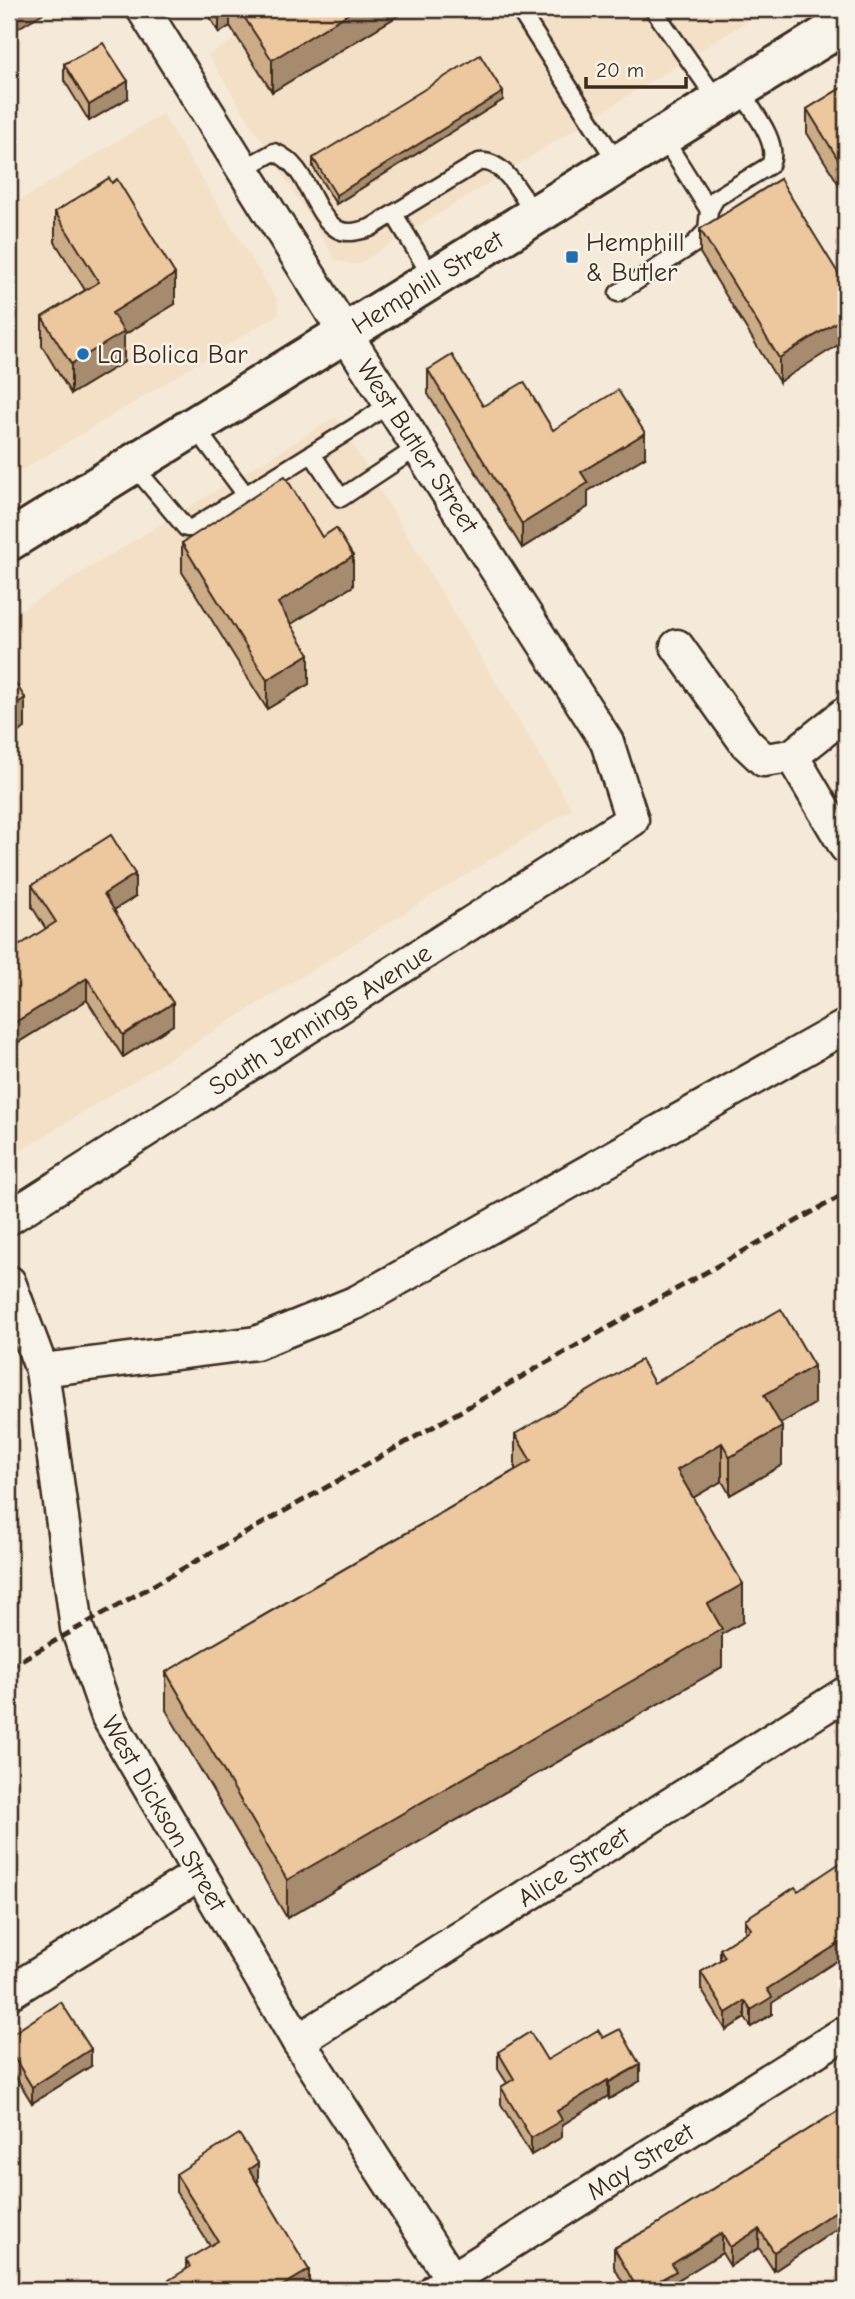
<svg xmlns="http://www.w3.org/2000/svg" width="855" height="2299" viewBox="0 0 855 2299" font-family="'Comic Neue',sans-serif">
<rect width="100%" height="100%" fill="#f5ead9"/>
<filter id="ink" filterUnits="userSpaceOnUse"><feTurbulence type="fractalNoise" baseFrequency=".0143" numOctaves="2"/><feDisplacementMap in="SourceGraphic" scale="14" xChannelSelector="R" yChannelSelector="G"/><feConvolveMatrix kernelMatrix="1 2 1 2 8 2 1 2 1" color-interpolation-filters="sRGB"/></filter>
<g filter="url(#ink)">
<!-- built -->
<g fill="#f3e0c7">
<path d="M286,9H767L357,265L336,260L208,55Z"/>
<path d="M162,114L277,300L279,314L9,478V207Z"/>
<path d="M336,417L572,809L9,1158V617Z"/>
</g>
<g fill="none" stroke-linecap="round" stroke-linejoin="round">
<!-- lane casing -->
<g stroke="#3b2a1e" stroke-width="21">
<g id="lane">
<path d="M519,9L618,164"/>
<path d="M653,9L718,101"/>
<path d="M663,137L709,210"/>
<path d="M243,169L274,152C310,166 310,212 337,229C347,235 359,231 370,228L479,162C505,159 522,197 535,215"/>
<path d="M394,214L433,279"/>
<path d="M618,293L694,244L707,230L709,210L716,198L770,165C781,142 751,109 739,89"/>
<path d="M194,426L246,495"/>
<path d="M312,454L341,498L418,447"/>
<path d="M132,464L186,528H192L366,420L390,403"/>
</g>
</g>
<!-- street casing -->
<g stroke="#3b2a1e" stroke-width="37">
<g id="street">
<path d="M677,646L746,743L764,760L792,756L846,713"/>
<path d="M792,756L846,847"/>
<path id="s1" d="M9,1218L632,820L607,742L345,333L143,9"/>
<path id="s2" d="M9,1282L42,1370L77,1628L108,1717L298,2041L459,2290"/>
<path d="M42,1370L256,1343L357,1302L846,1026"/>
<path d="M9,1993L199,1874"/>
<path id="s3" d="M298,2041L846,1693"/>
<path id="s4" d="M435,2290L846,2032"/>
</g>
</g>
<!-- secondary casing -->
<g stroke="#3b2a1e" stroke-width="44">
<g id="secondary">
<path id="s5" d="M9,541L846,23"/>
</g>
</g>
<!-- lane -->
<use href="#lane" stroke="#f7f3e8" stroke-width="16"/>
<!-- street -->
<use href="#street" stroke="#f7f3e8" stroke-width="32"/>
<!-- secondary -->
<use href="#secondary" stroke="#f7f3e8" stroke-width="38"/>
<!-- rail -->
<path stroke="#3b2a1e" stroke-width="5" stroke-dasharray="10 5" stroke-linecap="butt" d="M9,1667L846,1193"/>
</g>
<!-- wall -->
<g fill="#ccab87" stroke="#3b2a1e" stroke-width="2">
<path d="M205,9H409L272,92L230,26L219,33Z"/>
<path d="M64,64L128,98L89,121L64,80Z"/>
<path d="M846,85V196L807,133V109Z"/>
<path d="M503,100L336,204L313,167V158Z"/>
<path d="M780,179L779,382L700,253V229Z"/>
<path d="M55,212L175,304L124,335V362L71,394L42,346V317L85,290L55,242Z"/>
<path d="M428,370L483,406L553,430L645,457L588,491V507L522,548L428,394Z"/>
<path d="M322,537L353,586L291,624L309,684L267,709L182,572V543Z"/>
<path d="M32,885L135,897L114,910L173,1025L123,1057L87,1000L9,1048V952L46,929L32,907Z"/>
<path d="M654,1383L814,1404L780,1424L782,1465L730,1495L722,1481L693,1498L743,1622L722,1634V1667L287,1918L166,1710V1672L515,1470V1434Z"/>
<path d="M798,1891L772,2003V2014L751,2027L745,2018L726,2030L701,1989V1972L720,1960V1949L745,1933V1919Z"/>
<path d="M9,2036L91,2066L32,2103L9,2066Z"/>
<path d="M603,2038L640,2081L609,2099L608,2096L562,2125V2137L531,2155L501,2104V2087L507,2083L498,2069V2052L547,2060Z"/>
<path d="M846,2106L828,2235L774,2271L759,2248L730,2266L722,2253L676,2281V2290H627L614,2267V2248L651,2228Z"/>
<path d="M176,2174L258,2181L257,2182L309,2288L186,2269V2260L210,2246L176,2192Z"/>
</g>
<!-- shaded-wall -->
<g fill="#a68b6e" stroke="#3b2a1e" stroke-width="2">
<path d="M22,9H50L15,30V44L9,48V17Z"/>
<path d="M219,9H230V26L219,33Z"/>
<path d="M356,9H409L272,92V60Z"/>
<path d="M128,81V98L89,121V105Z"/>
<path d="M503,92V100L336,204V195Z"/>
<path d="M175,274V304L124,335V362L71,394V364L112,313Z"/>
<path d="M846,316V340L779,382V358Z"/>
<path d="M645,433V457L588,491V507L522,548V524L581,472Z"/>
<path d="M353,556V586L278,632V603Z"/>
<path d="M309,654V684L267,709V680Z"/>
<path d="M25,698V728L9,738V709Z"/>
<path d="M135,874V897L104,916V894Z"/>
<path d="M87,978V1000L9,1048V1026Z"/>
<path d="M173,1003V1025L123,1057V1035Z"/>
<path d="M814,1366V1404L764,1433V1395Z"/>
<path d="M782,1427V1465L730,1495V1457Z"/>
<path d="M722,1443V1481L677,1507V1470Z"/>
<path d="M743,1584V1622L722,1634V1667L287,1918V1880L708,1604Z"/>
<path d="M846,1939V1955L772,2003V2014L751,2027V2010L767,1989Z"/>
<path d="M745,2001V2018L726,2030V2013Z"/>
<path d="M91,2049V2066L32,2103V2087Z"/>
<path d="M640,2065V2081L609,2099V2082Z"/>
<path d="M608,2080V2096L562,2125V2137L531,2155V2138L557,2111Z"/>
<path d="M258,2163V2181L249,2187V2169Z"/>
<path d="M846,2205V2224L828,2235L774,2271V2252L828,2216Z"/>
<path d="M759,2229V2248L730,2266V2247Z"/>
<path d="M722,2233V2253L676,2281V2290H642L672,2264Z"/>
<path d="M309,2270V2288L305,2290H275Z"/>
</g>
<!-- building -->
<g fill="#edc79d" stroke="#3b2a1e" stroke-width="2">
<path d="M9,9H22L9,17L15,27L9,31Z"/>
<path d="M239,9H356L272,60Z"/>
<path d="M103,43L128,81L89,105L64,64Z"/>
<path d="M480,55L503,92L336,195L313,158Z"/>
<path d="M846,85V172L807,109Z"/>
<path d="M109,178L112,183L117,179L175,274L112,313L124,332L71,364L42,317L99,282L55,212Z"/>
<path d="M780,179L846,286V316L779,358L700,229Z"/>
<path d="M452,355L483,406L524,382L553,430L618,390L645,433L581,472L588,483L522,524L428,370Z"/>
<path d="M285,476L322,537L336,528L353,556L278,603L309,654L267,680L182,543Z"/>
<path d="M9,673L25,698L9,709Z"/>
<path d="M111,835L135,874L104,894L173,1003L123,1035L87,978L9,1026V952L56,922L32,885Z"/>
<path d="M781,1309L814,1366L764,1395L782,1427L730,1457L722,1443L677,1470L743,1584L708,1604L722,1629L287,1880L166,1672L531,1461L515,1434L641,1360L654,1383Z"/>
<path d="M846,1859V1939L767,1989L772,1997L751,2010L745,2001L726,2013L701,1972L725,1957L720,1949L751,1929L745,1919L795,1887L798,1891Z"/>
<path d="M61,2002L91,2049L32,2087L9,2049V2036Z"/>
<path d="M620,2029L640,2065L609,2082L608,2080L557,2111L562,2120L531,2138L501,2087L514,2079L498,2052L530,2032L547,2060L598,2030L603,2038Z"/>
<path d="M846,2106V2205L828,2216L774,2252L759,2229L730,2247L722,2233L672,2264L676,2271L642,2290H638L614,2248L651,2228Z"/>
<path d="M239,2134L258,2163L249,2169L309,2270L275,2290H153L190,2267L186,2260L218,2241L176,2174Z"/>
</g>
</g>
<!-- markers -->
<g fill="#1f6fb2" stroke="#f7f3e8" stroke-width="2.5">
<rect x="565" y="250" width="14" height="14" rx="3.5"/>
<circle cx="83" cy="354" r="7"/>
</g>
<g text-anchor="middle" stroke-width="5" stroke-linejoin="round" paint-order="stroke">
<!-- poi labels -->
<g font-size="26" fill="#3b2a1e" stroke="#f7f3e8" text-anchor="start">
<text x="586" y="251">Hemphill<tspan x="586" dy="30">&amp; Butler</tspan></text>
<text x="97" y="363">La Bolica Bar</text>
</g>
<!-- street labels -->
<g font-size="26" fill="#3b2a1e" stroke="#f7f3e8">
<text dy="9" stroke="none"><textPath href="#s5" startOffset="492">Hemphill Street</textPath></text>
<text transform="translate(418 446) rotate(57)" y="9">West Butler Street</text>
<text dy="9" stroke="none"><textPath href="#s1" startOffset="369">South Jennings Avenue</textPath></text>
<text dy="9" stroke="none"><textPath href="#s2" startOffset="560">West Dickson Street</textPath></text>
<text dy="9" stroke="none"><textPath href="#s3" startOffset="326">Alice Street</textPath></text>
<text dy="9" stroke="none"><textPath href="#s4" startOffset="242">May Street</textPath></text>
</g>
</g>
<!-- margin -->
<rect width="855" height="2299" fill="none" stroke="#f7f3e8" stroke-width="35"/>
<rect x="18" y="18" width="820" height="2264" fill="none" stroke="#3b2a1e" stroke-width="2.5" filter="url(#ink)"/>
<!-- scale -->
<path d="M586 77v10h100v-10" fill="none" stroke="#3b2a1e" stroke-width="3.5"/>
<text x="596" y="77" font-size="21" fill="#3b2a1e" stroke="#f7f3e8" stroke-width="5" paint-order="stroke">20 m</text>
</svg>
